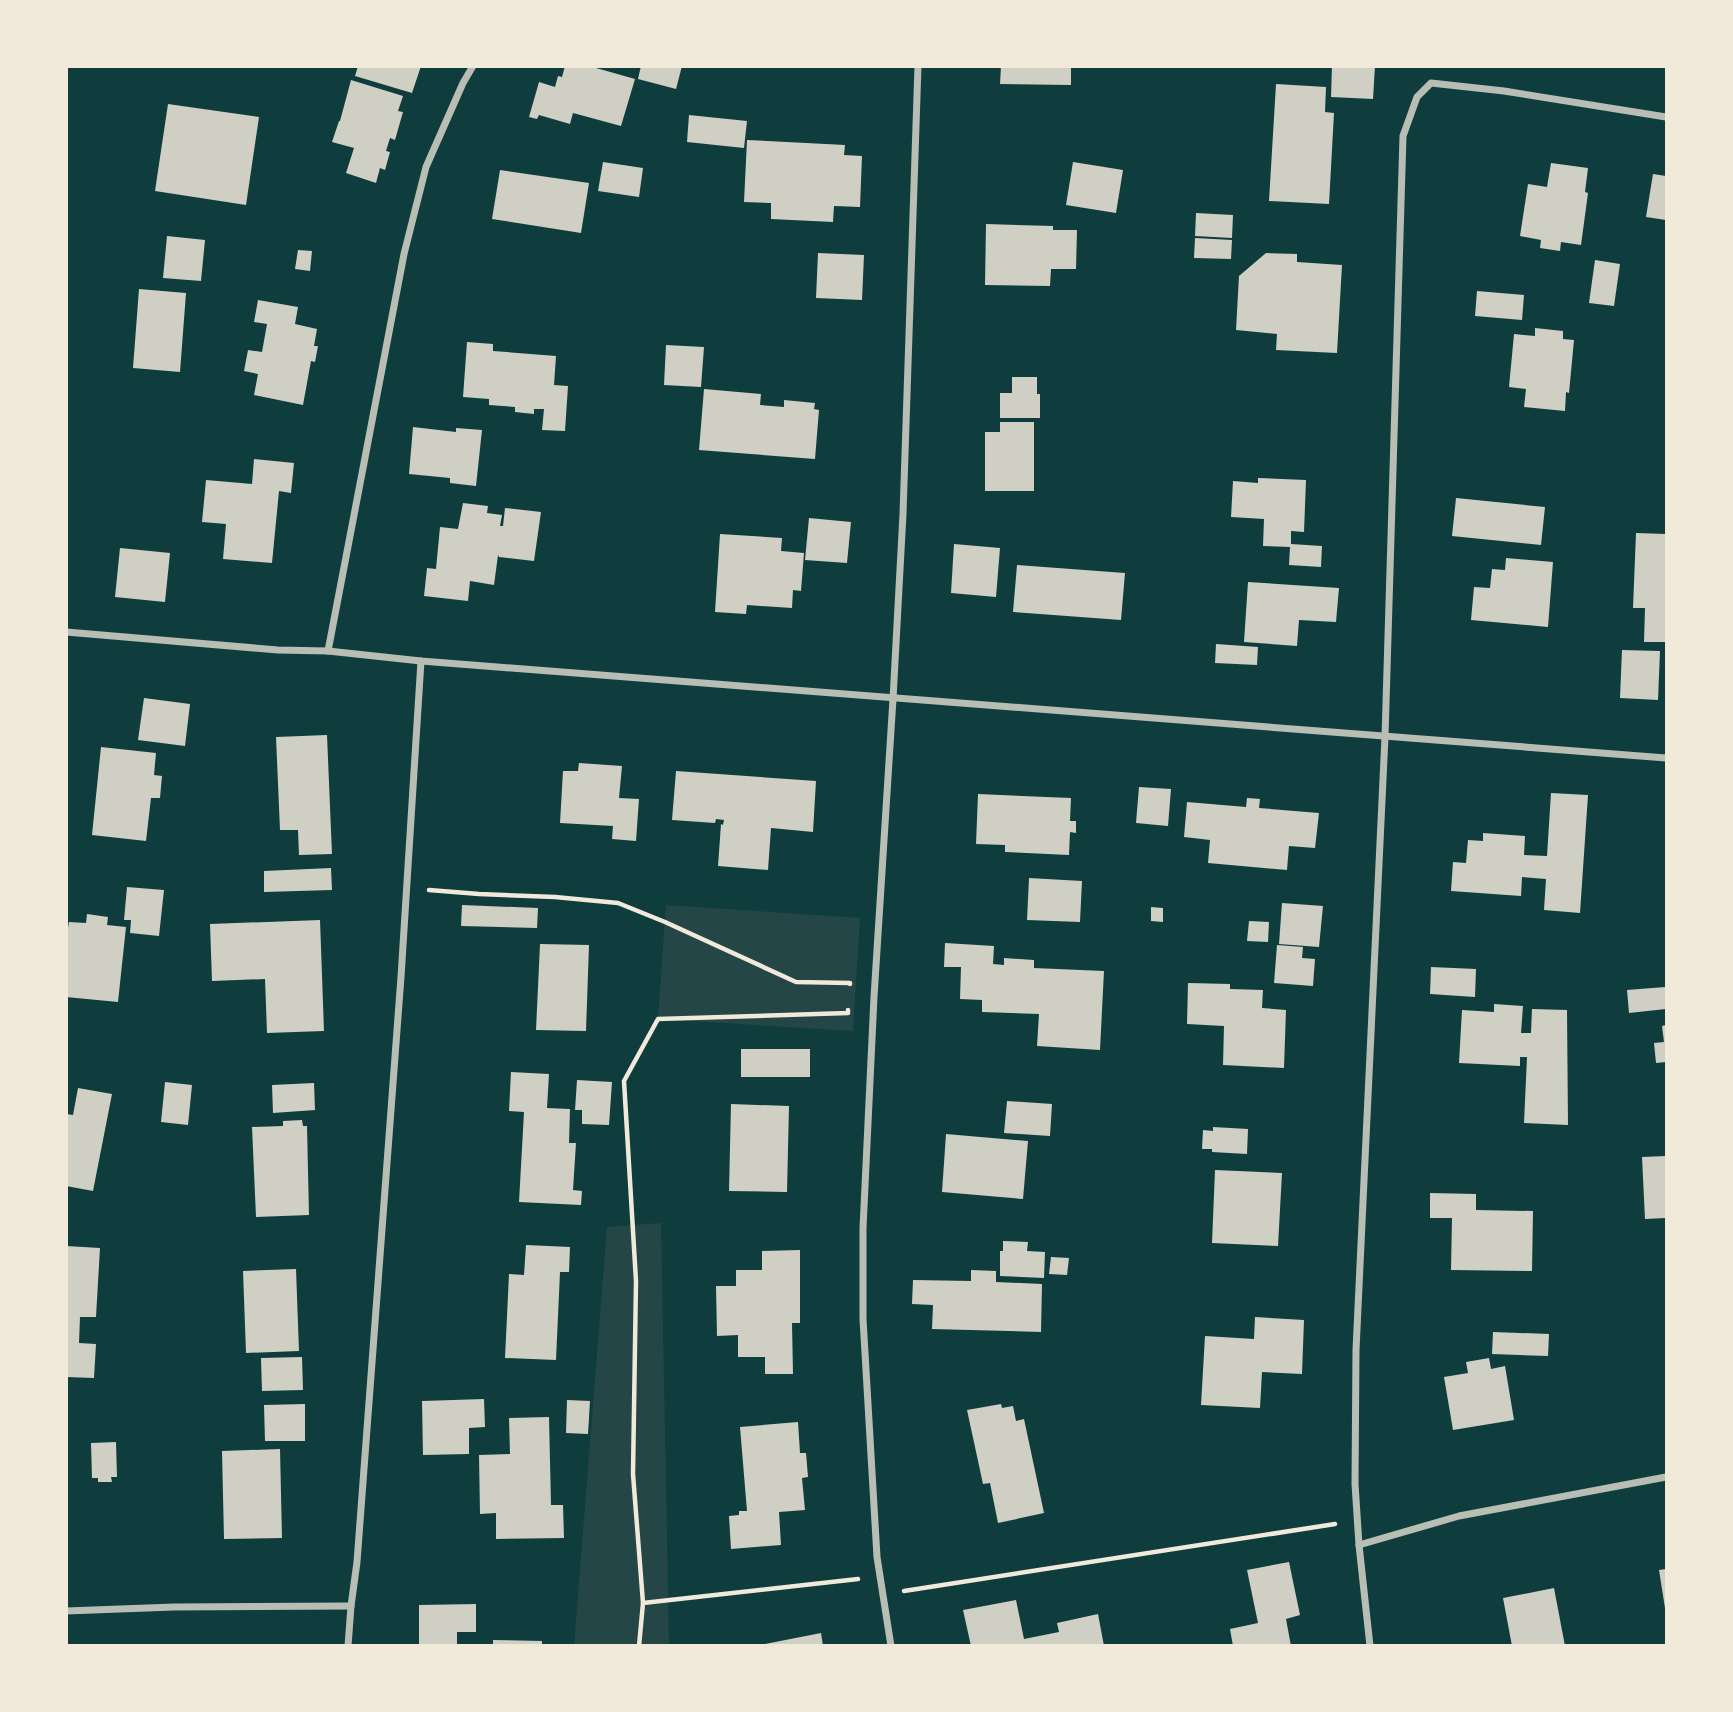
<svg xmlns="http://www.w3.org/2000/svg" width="1733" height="1712" viewBox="0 0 1733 1712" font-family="Lato,sans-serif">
<rect width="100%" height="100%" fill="#0f3d3e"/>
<!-- green -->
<g fill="#244646">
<path d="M666,905L860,918L853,1031L658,1019Z"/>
<path d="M661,1223L669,1645L574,1646L607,1227Z"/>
</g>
<!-- building -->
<g fill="#cfcfc3">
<path d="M358,66H421L412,93L355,76Z"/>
<path d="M565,66H589L635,79L621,126L573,113L570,124L539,115L537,119L529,117L539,82L555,87L558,76L562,77Z"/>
<path d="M641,66H682L676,89L638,79Z"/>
<path d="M1001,66H1071V85L1000,84Z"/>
<path d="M1332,66H1375L1373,99L1331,97Z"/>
<path d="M351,80L403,96L398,111L403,112L395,140L390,138L386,151L390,152L385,170L380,168L376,183L346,173L354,148L332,142L339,121H340Z"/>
<path d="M1276,84L1326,87L1325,112L1334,113L1329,204L1269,201Z"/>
<path d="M168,104L259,117L246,205L155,191Z"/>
<path d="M689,115L747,121L744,148L687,142Z"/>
<path d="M747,140L845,145L844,155L862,156L860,207L834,206L833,222L771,219V203L744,202Z"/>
<path d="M603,162L643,168L639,197L598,191Z"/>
<path d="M1073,162L1123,170L1116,213L1066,205Z"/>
<path d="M1551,163L1588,168L1585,192L1588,193L1581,245L1561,242L1560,251L1540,248L1541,240L1520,236L1528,184L1547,187Z"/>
<path d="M500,170L589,183L581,233L492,219Z"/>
<path d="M1653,174L1666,176V220L1646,217Z"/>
<path d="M1196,213L1233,215L1232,238L1195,236Z"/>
<path d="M986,224L1053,226V230H1077L1076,269H1051L1050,286L985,285Z"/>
<path d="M167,236L205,240L201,281L163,278Z"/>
<path d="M1195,238L1232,240L1231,259L1194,258Z"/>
<path d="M298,250L312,251L310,271L295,269Z"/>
<path d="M818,253L864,255L862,300L816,298Z"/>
<path d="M1266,253L1297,254V262L1342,265L1337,353L1276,350L1277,334L1236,330L1239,276Z"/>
<path d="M1595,260L1620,264L1614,306L1589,303Z"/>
<path d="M139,289L186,293L180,372L133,368Z"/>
<path d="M1477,291L1524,295L1522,320L1475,316Z"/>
<path d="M258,300L298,307L295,324L317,329L314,346H318L315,362L311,361L303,405L254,395L258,374L244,371L248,350L262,352L267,324L254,322Z"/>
<path d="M1535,328L1563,331V339L1574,340L1569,393L1566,392L1565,411L1524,407L1526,389L1509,387L1514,334L1535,336Z"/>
<path d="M467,342L493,344V351L556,356L554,385L568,386L565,431L542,430L544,409H534V414L515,412V407L489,405V399L463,397Z"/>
<path d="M666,345L704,347L701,387L664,385Z"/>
<path d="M1012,377H1037V394H1040V418H1000V393H1012Z"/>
<path d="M704,389L761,394L760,405L784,407V400L815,403L814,409L819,410L815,459L699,450Z"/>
<path d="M1000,422H1034V491H985V432H1000Z"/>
<path d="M413,427L456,432V428L482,430L476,486L450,483V478L409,474Z"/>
<path d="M254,459L294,463L291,493L279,491L272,563L223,559L226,524L202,522L206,480L252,484Z"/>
<path d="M1258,478L1306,480L1304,532L1291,531V544L1322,546L1321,567L1289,565L1290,547L1263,546L1264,519L1231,517L1233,481L1258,483Z"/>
<path d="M1456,498L1545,507L1541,545L1452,536Z"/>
<path d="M463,503L488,506L487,513L502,515L500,526H503L505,508L541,512L534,561L499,557L498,555L494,585L470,581L468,601L424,596L427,568L436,569L440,527L458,529Z"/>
<path d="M809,518L851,522L847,563L805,560Z"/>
<path d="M1636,533L1666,534V642H1644L1645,608H1633Z"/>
<path d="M720,534L782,538L781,551L804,553L801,591L793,590L792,608L747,605L746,614L715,612Z"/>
<path d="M954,544L1000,548L996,597L951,593Z"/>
<path d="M120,548L170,553L165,602L115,597Z"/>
<path d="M1506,558L1553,562L1548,627L1471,620L1474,587L1490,588L1492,569L1505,570Z"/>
<path d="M1017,565L1125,573L1121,620L1013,612Z"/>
<path d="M1248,582L1339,588L1336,622L1299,620L1297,646L1244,642Z"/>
<path d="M1216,644L1258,647L1257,665L1215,663Z"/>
<path d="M1622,650L1660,651L1658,700L1620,698Z"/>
<path d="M144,698L190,704L185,746L138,740Z"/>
<path d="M327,735L332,854L299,855L298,830H280L276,737Z"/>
<path d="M101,747L156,753L154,775L162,776L160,798H151L146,841L92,835Z"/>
<path d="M579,763L622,766L619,798L639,799L636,841L612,839L613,826L560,823L563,771H578Z"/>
<path d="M676,771L816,781L813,832L771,828L768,870L718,866L721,824L723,825L724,820L716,819L715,823L672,820Z"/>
<path d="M1139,787L1171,789L1168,826L1136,823Z"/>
<path d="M1551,793L1588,795L1580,913L1544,910L1546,879L1522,877L1521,896L1451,891L1453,862L1466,863L1468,840L1483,841V833L1525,836L1524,855L1547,856Z"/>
<path d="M978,794L1071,798L1070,821H1076V833L1070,832L1069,855L1005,852V845L976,844Z"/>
<path d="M1247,798L1260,799L1259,808L1319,813L1315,848L1289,846L1287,870L1208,863L1210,840L1184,837L1187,802L1246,807Z"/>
<path d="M331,868L332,890L264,892V871Z"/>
<path d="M1029,878L1082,881L1080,922L1027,920Z"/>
<path d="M127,887L164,890L159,936L130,933L131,920H124Z"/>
<path d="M1282,903L1323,906L1319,947L1279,944Z"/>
<path d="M462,905L538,908L537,928L461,926Z"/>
<path d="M1151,907L1163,908V922L1151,921Z"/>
<path d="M87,914L108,917L107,925L126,927L118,1002L66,997V938L69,922L86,923Z"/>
<path d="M320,920L324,1031L267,1033L265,979L212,981L210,924Z"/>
<path d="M1249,921L1269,922L1268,942L1247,941Z"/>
<path d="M945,943L994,946L993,964L1004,965V958L1034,960V968L1104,971L1100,1050L1037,1046L1039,1014L982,1012V1000L960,999L961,967H944Z"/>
<path d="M540,944L589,945L586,1031L536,1030Z"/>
<path d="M1277,945L1303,947L1302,958L1315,959L1313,986L1274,983Z"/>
<path d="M1431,967L1476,969L1475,997L1430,994Z"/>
<path d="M1188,983L1230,984V989L1263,990L1262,1008L1286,1010L1284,1068L1223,1065L1224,1026L1187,1024Z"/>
<path d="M1665,987L1666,1009L1629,1013L1627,990Z"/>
<path d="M1494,1004L1523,1006L1521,1033H1531L1532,1009L1567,1010L1568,1125L1524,1123L1527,1057H1520V1066L1459,1063L1462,1010L1494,1012Z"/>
<path d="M1666,1025V1062L1656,1063L1654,1043L1664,1042L1662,1026Z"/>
<rect x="741" y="1049" width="69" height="28"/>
<path d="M511,1072L549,1074L547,1108L570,1109L569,1143H576L573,1190L582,1191L581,1205L519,1202L524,1112L509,1111Z"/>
<path d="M577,1080L612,1082L609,1125L582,1124V1110H575Z"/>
<path d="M165,1082L192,1085L188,1125L161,1122Z"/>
<path d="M314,1083L315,1110L273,1113L272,1085Z"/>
<path d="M78,1088L112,1094L93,1191L66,1186V1114L73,1115Z"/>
<path d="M1007,1101L1052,1104L1050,1136L1004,1133Z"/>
<path d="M731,1104L789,1106L787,1192L729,1191Z"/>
<path d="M302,1120L303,1126H307L309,1215L256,1217L252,1127L283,1126V1121Z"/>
<path d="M1213,1127L1248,1129L1247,1154L1212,1152V1149H1202L1203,1130L1213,1131Z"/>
<path d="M946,1134L1028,1141L1023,1199L942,1192Z"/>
<path d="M1666,1156V1218L1645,1219L1642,1157Z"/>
<path d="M1215,1170L1282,1173L1278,1246L1212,1243Z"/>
<path d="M1430,1193L1476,1194V1210L1533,1211L1532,1271L1451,1270L1452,1218H1430Z"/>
<path d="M1003,1241L1028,1242L1027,1251L1045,1252L1044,1278L1000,1276V1251H1003Z"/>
<path d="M526,1245L570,1247L569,1272H560L556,1360L505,1358L509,1274L524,1275Z"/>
<path d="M66,1246L100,1248L96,1317H80L79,1343L96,1344L94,1378L66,1377Z"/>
<path d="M800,1250V1323H792L793,1374H765V1357H738V1335L717,1336L716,1286H736V1270H762V1251Z"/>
<path d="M1051,1257L1069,1258L1067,1275L1049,1274Z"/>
<path d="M296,1269L299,1351L246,1353L243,1271Z"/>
<path d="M971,1270L996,1271V1282L1042,1284L1041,1332L932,1329L933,1305L912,1304L913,1280L971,1281Z"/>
<path d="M1255,1317L1304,1320L1302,1374L1262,1372L1260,1408L1201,1405L1205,1336L1254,1339Z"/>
<path d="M1493,1332L1549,1334L1548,1356L1492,1354Z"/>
<path d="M302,1357L303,1390L262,1391L261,1358Z"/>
<path d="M1489,1358L1491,1369L1505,1366L1514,1420L1453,1430L1444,1377L1468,1373L1466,1362Z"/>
<path d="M484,1399L485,1427L469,1428V1454L423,1455L422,1401Z"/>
<path d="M567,1400L590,1401L588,1434L566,1433Z"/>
<path d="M305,1404V1441H265L264,1405Z"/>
<path d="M1001,1404L1002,1408L1013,1406L1016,1421L1024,1419L1044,1513L998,1523L990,1483L983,1484L967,1410Z"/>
<path d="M549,1417L551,1505H563L564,1538L496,1539V1513L480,1514L479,1455L510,1454L509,1418Z"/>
<path d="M798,1422L800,1453H806L808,1477L802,1478L805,1510L779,1512L781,1545L731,1549L729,1516L739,1515V1511H747L740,1427Z"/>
<path d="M116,1442L117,1477H111L112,1482H98V1478H92L91,1443Z"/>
<path d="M280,1449L282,1538L224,1539L222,1451Z"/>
<path d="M1289,1562L1300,1615L1286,1619L1291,1646H1233L1230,1629L1258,1623L1247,1570Z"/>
<path d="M1666,1569V1608H1665L1659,1570Z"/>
<path d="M1554,1588L1565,1646H1512L1503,1598Z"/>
<path d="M1016,1600L1024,1639L1059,1632L1057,1623L1098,1614L1104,1646H971L963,1610Z"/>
<path d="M476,1604V1632H457V1646H419V1605Z"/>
<path d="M821,1633L823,1646H766L765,1644Z"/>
<path d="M493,1640L542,1641V1646H493Z"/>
</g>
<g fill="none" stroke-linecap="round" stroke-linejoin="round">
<!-- path -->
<g stroke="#f1e9da" stroke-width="4.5">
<path d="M429,890L479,894L555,897L618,903L665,922L796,982L850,983V984"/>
<path d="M904,1591L1335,1524"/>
<path d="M643,1603L633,1474L636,1281L624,1081L658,1019L848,1013V1010"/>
<path d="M639,1646L643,1603L858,1579"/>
</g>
<!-- minor -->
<g stroke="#b8beb3" stroke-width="7">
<path d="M66,632L278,650L328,651L421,661L1666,758"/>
<path d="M328,651L404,254L426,167L463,83L473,66"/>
<path d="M1359,1545L1459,1516L1666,1477"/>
<path d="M66,1611L174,1607L351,1606"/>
<path d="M348,1646L351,1606L357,1562L401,977L421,661"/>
<path d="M891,1646L877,1557L863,1319V1228L874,997L893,699L903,514L918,66"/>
<path d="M1370,1646L1359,1545L1355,1484L1356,1350L1385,737L1403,136L1417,97L1431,83L1504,91L1666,117"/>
</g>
</g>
<!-- border -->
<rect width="1733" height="1712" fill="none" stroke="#f1e9da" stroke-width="136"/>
</svg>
